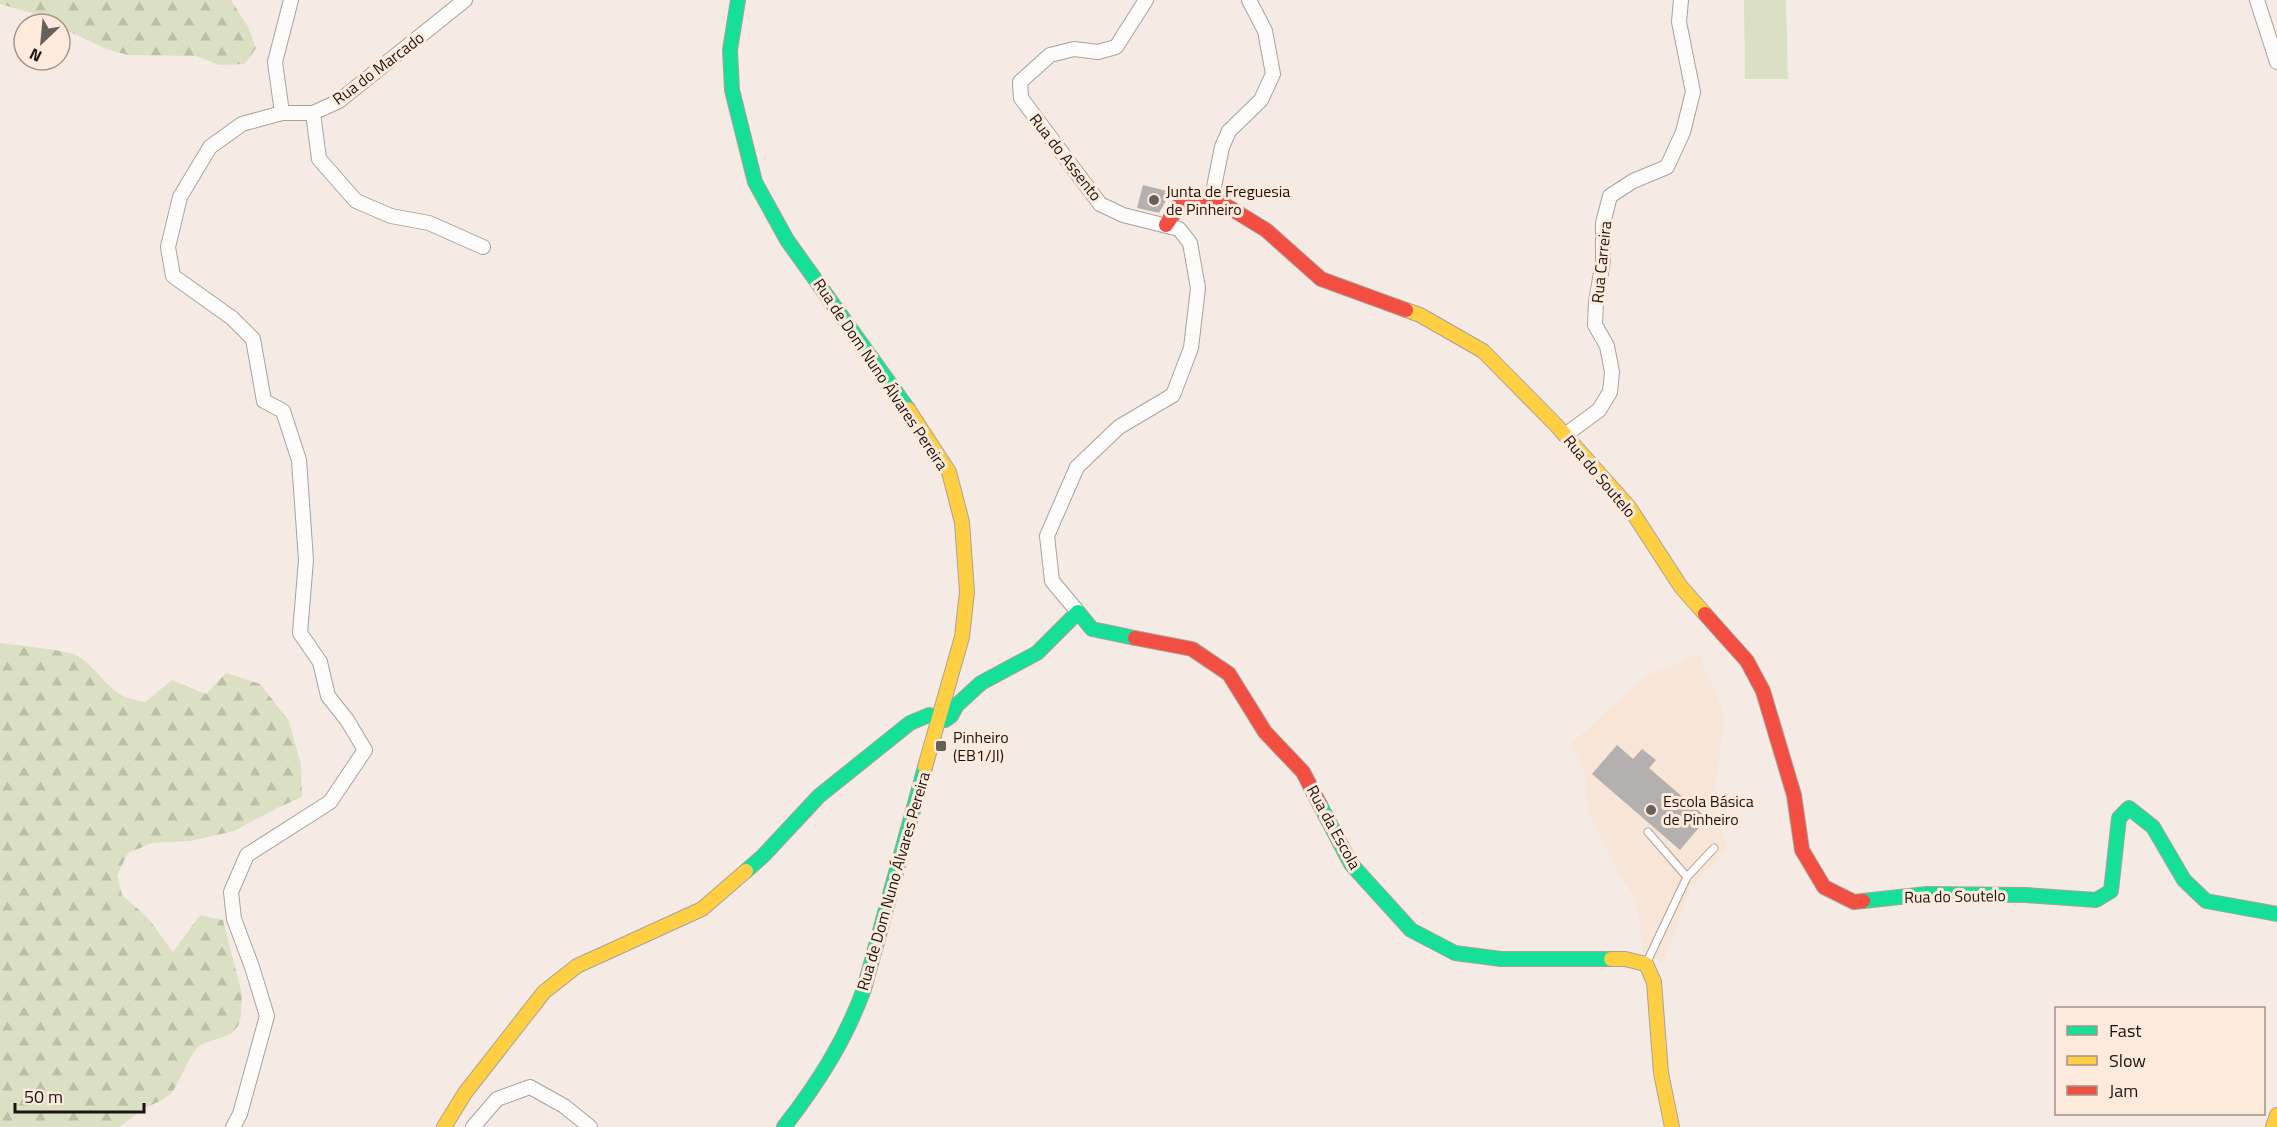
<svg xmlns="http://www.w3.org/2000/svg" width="2277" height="1127" viewBox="0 0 2277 1127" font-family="'Titillium Web',sans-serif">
<defs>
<pattern id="forest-firs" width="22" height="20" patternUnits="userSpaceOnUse" patternTransform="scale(1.5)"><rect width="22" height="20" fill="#dbe0c4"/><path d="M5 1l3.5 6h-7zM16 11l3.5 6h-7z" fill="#bbbfa7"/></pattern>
</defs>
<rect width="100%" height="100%" fill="#f5ebe4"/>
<!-- built -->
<path fill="#f7e5d7" d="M1698,653L1725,716L1712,805L1727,849L1691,887L1663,963L1642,951L1637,901L1614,865L1589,815L1584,769L1571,744L1643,679Z"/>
<!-- forest -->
<g fill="url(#forest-firs)">
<path d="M0,0H231L248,27L256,48L245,64L219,65L196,56L128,55L106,49L60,27V24H54L32,13L0,4Z"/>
<path d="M0,643C15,645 68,650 78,656C105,674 108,698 145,702L172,680L206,694L226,673L260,684L289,721L301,765L302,797L277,808L234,831L190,841L152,843L128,853L117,875L122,895L148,918L173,952L200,915L223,920L242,994L241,1016L238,1026L231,1034L200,1045L193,1053L172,1093L164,1099L143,1109L119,1127H0Z"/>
</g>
<!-- garden -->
<path fill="#dbe0c4" d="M1744,0H1786L1788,79H1745Z"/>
<!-- building -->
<g fill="#b5b0b0">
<path d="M1143,185L1171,192L1159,213L1137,208Z"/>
<path d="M1617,745L1633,759L1642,749L1656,760L1649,768L1707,818L1680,850L1592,774Z"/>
</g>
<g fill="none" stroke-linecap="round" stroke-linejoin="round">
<!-- lane casing -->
<g stroke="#a9a19b" stroke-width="9">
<g id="lane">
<path d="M1648,832L1687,877"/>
<path d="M1646,964L1687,877L1714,848"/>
</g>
</g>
<!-- street casing -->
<g stroke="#a9a19b" stroke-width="16">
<g id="street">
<path d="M2257,0L2277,62"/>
<path d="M282,113L275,62L291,0"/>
<path d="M313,113L319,159L356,201L391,216L429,223L483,247"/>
<path d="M1212,197L1222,147L1229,131L1261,100L1273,74L1265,31L1249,0"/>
<path d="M1565,435L1599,410L1610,392L1612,372L1607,346L1595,325L1596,302L1603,261V223L1610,196L1633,181L1667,167L1683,132L1693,92L1679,22L1681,0"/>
<path d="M1078,612L1052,581L1047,536L1077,467L1119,427L1173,395L1191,348L1198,288L1190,243L1179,229L1123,215L1100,204L1021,98L1020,82L1050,55L1074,49L1098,52L1116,47L1146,0"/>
<path d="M233,1127L240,1114L267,1016L252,967L234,919L231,892L247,855L330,802L365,750L347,720L328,696L320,662L300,633L306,560L299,460L283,411L264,401L253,339L232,318L173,276L168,247L180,197L210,147L242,124L282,113H313L339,101L465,0"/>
<path d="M473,1127L497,1099L530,1087L564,1106L590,1127"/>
</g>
</g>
<!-- fast casing -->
<g stroke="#a9a19b" stroke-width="16">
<g id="fast">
<path d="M738,0L730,50L732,90L755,182L787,240L908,409"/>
<path d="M1320,805L1351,864L1411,930L1455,953L1501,959H1611"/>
<path d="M746,871L763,856L819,796L910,723L929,715L945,720L951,716L957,705L981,683L1037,653L1078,612L1092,629L1135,638"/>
<path d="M1863,901L1927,894L2025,895L2096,900L2111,891L2119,818L2129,808L2153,827L2184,880L2206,901L2277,914"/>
<path d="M784,1127C818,1083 845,1041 864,989L925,767"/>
</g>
</g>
<!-- slow casing -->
<g stroke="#a9a19b" stroke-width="16">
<g id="slow">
<path d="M1406,310L1420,315L1483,351L1556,425L1629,507L1681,587L1705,614"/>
<path d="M908,409L949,472L962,522L967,592L962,637L925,767"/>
<path d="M1611,959H1625L1646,964L1654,982L1661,1073L1672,1127"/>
<path d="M444,1127L465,1093L544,992L577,966L702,909L746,871"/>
<path d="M2273,1127L2277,1115"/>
</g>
</g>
<!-- jam casing -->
<g stroke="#a9a19b" stroke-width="16">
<g id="jam">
<path d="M1166,225L1184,198L1212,197L1266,230L1321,279L1406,310"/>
<path d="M1705,614L1747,661L1763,691L1794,795L1802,850L1824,887L1854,902L1863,901"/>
<path d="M1135,638L1192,649L1229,674L1265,732L1303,772L1320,805"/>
</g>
</g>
<!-- lane -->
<use href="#lane" stroke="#fefcfb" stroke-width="7"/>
<!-- street -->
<use href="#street" stroke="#fefcfb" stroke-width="14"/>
<!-- fast -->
<use href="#fast" stroke="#16e098" stroke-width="14"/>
<!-- slow -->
<use href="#slow" stroke="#ffcf43" stroke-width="14"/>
<!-- jam -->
<use href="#jam" stroke="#f24e42" stroke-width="14"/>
</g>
<!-- markers -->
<g fill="#675f5a" stroke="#fdeadc" stroke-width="2">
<circle cx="1154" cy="200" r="6"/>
<rect x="935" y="740" width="12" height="12" rx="3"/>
<circle cx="1651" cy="810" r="6"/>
</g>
<g text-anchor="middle" stroke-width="6" stroke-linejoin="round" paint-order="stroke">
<!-- street labels -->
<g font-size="16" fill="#1b1410" stroke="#fdeadc">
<text transform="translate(378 68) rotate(-37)" y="6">Rua do Marcado</text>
<text transform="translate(1066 157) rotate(52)" y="6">Rua do Assento</text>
<text transform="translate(1601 262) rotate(-84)" y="6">Rua Carreira</text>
<text transform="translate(881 374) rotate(56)" y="6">Rua de Dom Nuno Álvares Pereira</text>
<text transform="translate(1600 476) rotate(50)" y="6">Rua do Soutelo</text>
<text transform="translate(1334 827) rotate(61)" y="6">Rua da Escola</text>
<text transform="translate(893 881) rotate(-74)" y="6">Rua de Dom Nuno Álvares Pereira</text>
<text transform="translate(1955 896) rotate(-1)" y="6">Rua do Soutelo</text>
</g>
<!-- poi labels -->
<g font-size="16" fill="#1b1410" stroke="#fdeadc" text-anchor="start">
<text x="1166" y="197">Junta de Freguesia<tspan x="1166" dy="18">de Pinheiro</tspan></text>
<text x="953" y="743">Pinheiro<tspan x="953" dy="18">(EB1/JI)</tspan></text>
<text x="1663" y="807">Escola Básica<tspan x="1663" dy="18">de Pinheiro</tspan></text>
</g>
</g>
<!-- legend -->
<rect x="2055" y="1007" width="210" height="108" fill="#fdeadc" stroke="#a3948a" stroke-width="1.5"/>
<rect x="2067" y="1026" width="30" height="9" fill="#16e098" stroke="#a3948a" stroke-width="1.5"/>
<text x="2109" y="1037" font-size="18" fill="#1b1410">Fast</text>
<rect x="2067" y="1056" width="30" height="9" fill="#ffcf43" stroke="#a3948a" stroke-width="1.5"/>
<text x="2109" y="1067" font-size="18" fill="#1b1410">Slow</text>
<rect x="2067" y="1086" width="30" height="9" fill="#f24e42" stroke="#a3948a" stroke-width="1.5"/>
<text x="2109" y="1097" font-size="18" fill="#1b1410">Jam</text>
<!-- north arrow -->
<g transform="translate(42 42) rotate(206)"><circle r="28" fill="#fdeadc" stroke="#a3948a" stroke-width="1.5"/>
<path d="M0-4.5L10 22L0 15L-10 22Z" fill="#675f5a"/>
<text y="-9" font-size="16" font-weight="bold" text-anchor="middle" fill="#1b1410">N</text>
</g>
<!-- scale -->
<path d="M15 1103v9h129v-9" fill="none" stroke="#1b1410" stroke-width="3"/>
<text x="24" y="1103" font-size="18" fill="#1b1410" stroke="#fdeadc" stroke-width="4.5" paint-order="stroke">50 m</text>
</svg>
